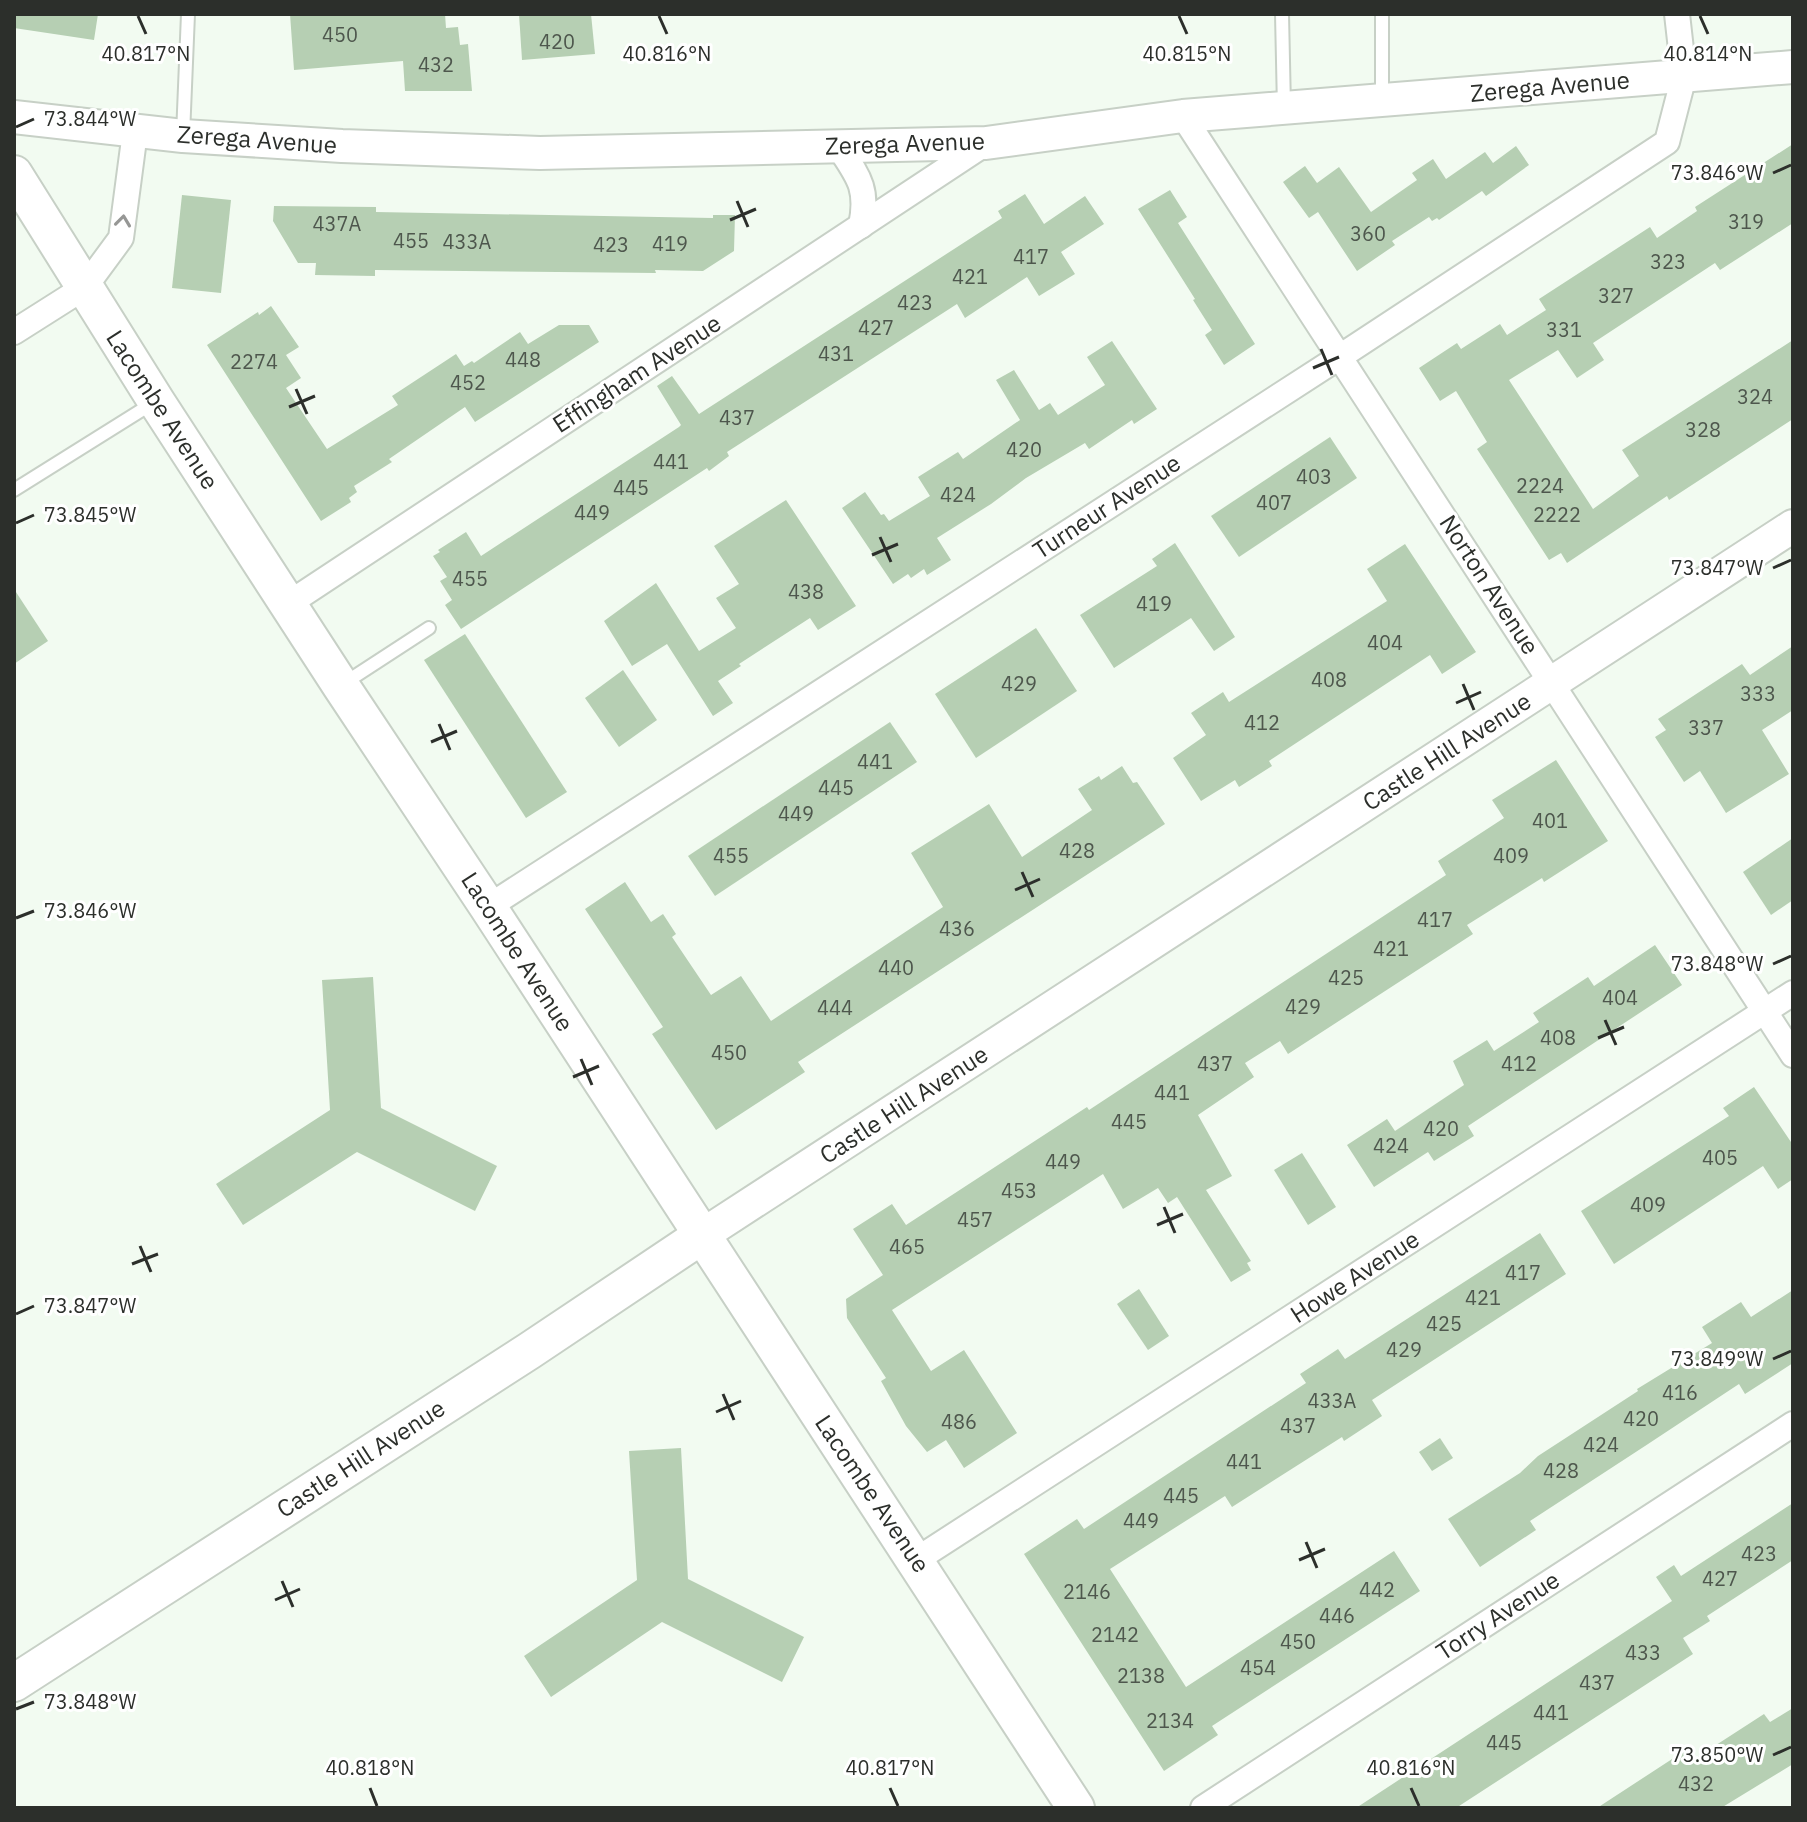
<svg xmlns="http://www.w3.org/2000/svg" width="1807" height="1822" viewBox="0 0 1807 1822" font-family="'IBM Plex Sans',sans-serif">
<rect width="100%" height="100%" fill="#f2fbf1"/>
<!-- building -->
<g fill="#b6cfb3">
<path d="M14,14H98L94,40L14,28Z"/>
<path d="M290,14H445L446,28L458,27L460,45L468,44L472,91H405L403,61L294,70Z"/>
<path d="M519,14H591L595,54L522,60Z"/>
<path d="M1793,144V223L1720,270L1715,263L1593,343L1604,360L1577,378L1558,350L1509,380L1593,509L1639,476L1622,450L1793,340V419L1669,500L1667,496L1567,563L1561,553L1549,560L1477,449L1487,442L1456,391L1440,401L1419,368L1457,343L1461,349L1500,324L1507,335L1546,310L1539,299L1650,227L1657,238L1697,211L1695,207Z"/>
<path d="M1516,146L1529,165L1486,196L1482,191L1439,220L1437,218L1432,221L1429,217L1392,241L1395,245L1357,271L1318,212L1309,218L1283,182L1305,166L1317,183L1339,167L1371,212L1417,180L1412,173L1433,159L1446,179L1485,152L1493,163Z"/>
<path d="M1170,190L1187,217L1178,223L1255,344L1224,365L1205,335L1212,330L1193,300L1195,299L1138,209Z"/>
<path d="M1025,194L1044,224L1085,196L1104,224L1061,252L1075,274L1039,296L1027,277L965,318L957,304L727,452L729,456L709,471L707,468L461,629L445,605L452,600L440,581L447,577L433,556L440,552L438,550L466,532L481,556L679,427L681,425L657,386L672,376L699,414L1002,218L998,211Z"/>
<path d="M182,195L231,200L221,293L172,288Z"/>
<path d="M274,206L376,207V212L713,218V215H735L734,251L703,271L655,270L656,273L375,270V276L315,275L316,263H298L273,221Z"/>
<path d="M271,306L299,347L286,355L301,378L286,388L327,449L398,405L392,396L456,354L464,366L472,361L474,363L520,332L528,344L559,325H589L599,342L475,422L465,407L389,459L392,462L354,486L357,492L349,498L351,502L321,521L207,345L258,312L259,315Z"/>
<path d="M1112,341L1157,409L1134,424L1132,420L1089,449L1085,443L1026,478L991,504L937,538L951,560L927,575L924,569L911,578L908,574L893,584L842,508L865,492L881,515L884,514L889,521L930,496L918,477L958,452L963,459L1020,420L996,380L1014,370L1039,410L1050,403L1058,415L1105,385L1087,357Z"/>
<path d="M1330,437L1357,478L1239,557L1211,516Z"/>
<path d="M786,500L856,606L818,630L810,618L739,664L741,666L718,681L733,703L713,716L667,644L632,666L604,621L656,583L699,651L736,628L716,598L739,584L714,546Z"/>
<path d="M1175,543L1235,637L1214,651L1191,618L1114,668L1080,615L1157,566L1152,559Z"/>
<path d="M1405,544L1476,652L1442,674L1430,655L1269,761L1272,766L1239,787L1235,780L1201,801L1173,758L1206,735L1191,713L1223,692L1229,702L1387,601L1367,569Z"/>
<path d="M14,589L48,641L14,664Z"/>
<path d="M1036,628L1077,691L976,758L935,694Z"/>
<path d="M465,634L567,792L526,818L424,660Z"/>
<path d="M1793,646V710L1762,730L1789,774L1726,813L1700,771L1684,782L1655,737L1666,730L1658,719L1742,664L1750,675Z"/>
<path d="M623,670L657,720L619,747L585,698Z"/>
<path d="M890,722L917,762L715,896L688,856Z"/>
<path d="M1556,760L1608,841L1544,882L1542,878L1467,925L1473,934L1288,1054L1280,1041L1245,1063L1254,1077L1198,1115L1232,1176L1206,1190L1251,1261L1247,1263L1251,1270L1231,1282L1177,1197L1168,1203L1158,1188L1123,1209L1103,1174L892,1310L931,1371L964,1350L1017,1433L964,1468L946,1440L927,1452L906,1426L881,1381L886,1378L847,1318L846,1299L883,1275L853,1229L892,1204L906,1225L1087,1107L1089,1110L1446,875L1438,861L1504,818L1492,800Z"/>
<path d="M1122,766L1133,783L1137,782L1165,824L798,1062L805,1072L716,1130L652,1034L663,1027L585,909L625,882L651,922L663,914L676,934L672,937L711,995L741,976L771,1021L943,907L911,853L989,804L1022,857L1092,810L1078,789L1099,776L1101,780Z"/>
<path d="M1793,838V900L1771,915L1743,872Z"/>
<path d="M1655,945L1682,985L1468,1126L1474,1136L1434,1161L1428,1152L1374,1187L1347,1145L1387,1119L1395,1131L1464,1085L1453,1061L1487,1040L1494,1051L1539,1022L1533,1013L1588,977L1594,986Z"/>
<path d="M373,977L381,1108L497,1166L475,1211L357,1152L243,1225L216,1184L330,1110L322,980Z"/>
<path d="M1754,1087L1793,1145V1179L1778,1189L1763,1166L1614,1264L1581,1211L1729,1116L1723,1108Z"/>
<path d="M1302,1153L1336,1207L1308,1225L1274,1170Z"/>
<path d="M1540,1233L1566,1274L1372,1400L1382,1416L1344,1441L1342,1437L1232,1507L1225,1496L1110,1569L1186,1687L1394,1551L1420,1591L1212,1726L1218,1735L1164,1771L1024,1554L1077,1519L1084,1529L1306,1383L1300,1374L1320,1361L1338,1349L1345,1359Z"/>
<path d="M1139,1289L1169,1336L1148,1350L1117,1304Z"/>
<path d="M1793,1290V1363L1745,1394L1739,1384L1645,1446L1530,1521L1536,1530L1480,1567L1448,1519L1520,1473L1538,1456L1638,1391L1637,1389L1712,1343L1702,1327L1741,1302L1751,1317Z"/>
<path d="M1440,1438L1453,1458L1432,1471L1419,1452Z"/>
<path d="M681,1448L688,1579L804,1637L782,1682L662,1622L551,1697L524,1656L637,1580L629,1451Z"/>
<path d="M1793,1503V1560L1707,1616L1710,1621L1683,1638L1693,1654L1456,1808H1356L1672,1601L1656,1577L1674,1565L1681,1576Z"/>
<path d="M1793,1708V1764L1721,1808H1597L1689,1748L1696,1758L1764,1714L1770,1722Z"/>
</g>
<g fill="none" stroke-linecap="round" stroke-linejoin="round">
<!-- service casing -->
<g stroke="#c7d0c6" stroke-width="16">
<g id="service">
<path d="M1282,14L1284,108"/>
<path d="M1382,97V14"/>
<path d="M183,135L188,14"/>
<path d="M14,490L153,403"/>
<path d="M343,684L429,628"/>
</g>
</g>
<!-- minor casing -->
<g stroke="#c7d0c6" stroke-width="28">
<g id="minor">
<path d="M1183,116L1793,1055"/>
<path d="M838,146C858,176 869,188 861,226"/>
<path d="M14,332L85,287L121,238L135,132"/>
<path d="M288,604L986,143"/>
<path d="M488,907L1341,356L1667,142L1684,76L1677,14"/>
<path d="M916,1560L1793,993"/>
<path d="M1203,1808L1793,1424"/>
</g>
</g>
<!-- tertiary casing -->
<g stroke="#c7d0c6" stroke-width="36">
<g id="tertiary">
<path d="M14,117L183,136L342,146L540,153L986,143L1183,116L1793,67"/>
<path d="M701,1236L1793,526"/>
</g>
</g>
<!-- secondary casing -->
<g stroke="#c7d0c6" stroke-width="40">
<g id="secondary">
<path d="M14,174L156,401L341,686L488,907L1076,1808"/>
<path d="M14,1683L529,1351L701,1236"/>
</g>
</g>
<!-- service -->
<use href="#service" stroke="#fff" stroke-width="12"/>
<!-- minor -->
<use href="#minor" stroke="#fff" stroke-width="24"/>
<!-- tertiary -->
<use href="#tertiary" stroke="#fff" stroke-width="32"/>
<!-- secondary -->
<use href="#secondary" stroke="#fff" stroke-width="36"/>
</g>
<!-- one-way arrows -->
<defs><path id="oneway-chevron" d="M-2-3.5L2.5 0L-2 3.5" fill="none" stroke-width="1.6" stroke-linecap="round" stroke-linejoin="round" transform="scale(2)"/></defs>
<use stroke="#969795" href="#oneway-chevron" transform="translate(123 221) rotate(-83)"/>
<!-- ticks -->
<path fill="none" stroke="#2c2f2b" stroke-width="3" d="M138,16L146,34M659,16L667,34M1179,16L1187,34M1700,16L1708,34M16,127L34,119M1773,173L1791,165M737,201L748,227M730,220L756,209M1321,349L1332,375M1313,368L1339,357M296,389L307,414M289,407L315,396M16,523L34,515M880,537L891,562M872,555L898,544M1773,568L1791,560M1463,684L1474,710M1456,703L1481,692M439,724L450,750M431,742L457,731M1022,872L1033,897M1015,890L1040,879M16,918L34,911M1773,964L1791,956M1605,1020L1616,1045M1598,1038L1624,1027M581,1059L592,1085M573,1077L599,1066M1164,1207L1175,1233M1157,1225L1183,1214M140,1246L151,1272M132,1264L158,1254M16,1314L34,1306M1773,1359L1791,1351M723,1394L734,1420M716,1412L741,1401M1306,1542L1317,1568M1299,1560L1325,1549M282,1581L293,1607M275,1600L300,1589M16,1709L34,1702M1773,1755L1791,1747M370,1788L377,1806M890,1788L898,1806M1411,1788L1419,1806"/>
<g text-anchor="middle" stroke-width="6" stroke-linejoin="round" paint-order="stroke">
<!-- number labels -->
<g font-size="20" fill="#4e574d">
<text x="340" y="42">450</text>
<text x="557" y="49">420</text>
<text x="436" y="72">432</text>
<text x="1746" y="229">319</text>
<text x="337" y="231">437A</text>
<text x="1368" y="241">360</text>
<text x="411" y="248">455</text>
<text x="467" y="249">433A</text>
<text x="670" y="251">419</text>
<text x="611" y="252">423</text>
<text x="1031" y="264">417</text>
<text x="1668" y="269">323</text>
<text x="970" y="284">421</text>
<text x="1616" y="303">327</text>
<text x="915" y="310">423</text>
<text x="876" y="335">427</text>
<text x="1564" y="337">331</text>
<text x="836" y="361">431</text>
<text x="523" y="367">448</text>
<text x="254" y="369">2274</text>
<text x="468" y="390">452</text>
<text x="1755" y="404">324</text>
<text x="737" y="425">437</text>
<text x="1703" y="437">328</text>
<text x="1024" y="457">420</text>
<text x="671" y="469">441</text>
<text x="1314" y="484">403</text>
<text x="1540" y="493">2224</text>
<text x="631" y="495">445</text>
<text x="958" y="502">424</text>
<text x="1274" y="510">407</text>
<text x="592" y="520">449</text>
<text x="1557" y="522">2222</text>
<text x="470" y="586">455</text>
<text x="806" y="599">438</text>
<text x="1154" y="611">419</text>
<text x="1385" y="650">404</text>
<text x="1329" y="687">408</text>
<text x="1019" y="691">429</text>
<text x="1758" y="701">333</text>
<text x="1262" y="730">412</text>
<text x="1706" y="735">337</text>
<text x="875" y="769">441</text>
<text x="836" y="795">445</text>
<text x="796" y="821">449</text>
<text x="1550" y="828">401</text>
<text x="1077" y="858">428</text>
<text x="731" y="863">455</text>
<text x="1511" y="863">409</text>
<text x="1435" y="927">417</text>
<text x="957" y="936">436</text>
<text x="1391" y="956">421</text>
<text x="896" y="975">440</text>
<text x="1346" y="985">425</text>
<text x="1620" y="1005">404</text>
<text x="1303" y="1014">429</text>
<text x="835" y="1015">444</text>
<text x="1558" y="1045">408</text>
<text x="729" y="1060">450</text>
<text x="1215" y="1071">437</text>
<text x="1519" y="1071">412</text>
<text x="1172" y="1100">441</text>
<text x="1129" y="1129">445</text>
<text x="1441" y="1136">420</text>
<text x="1391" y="1153">424</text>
<text x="1720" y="1165">405</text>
<text x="1063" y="1169">449</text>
<text x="1019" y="1198">453</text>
<text x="1648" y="1212">409</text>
<text x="975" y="1227">457</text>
<text x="907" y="1254">465</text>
<text x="1523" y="1280">417</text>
<text x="1483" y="1305">421</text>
<text x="1444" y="1331">425</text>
<text x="1404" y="1357">429</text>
<text x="1680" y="1400">416</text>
<text x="1332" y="1408">433A</text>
<text x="1641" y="1426">420</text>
<text x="959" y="1429">486</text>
<text x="1298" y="1433">437</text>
<text x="1601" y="1452">424</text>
<text x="1244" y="1469">441</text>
<text x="1561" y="1478">428</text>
<text x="1181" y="1503">445</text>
<text x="1141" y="1528">449</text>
<text x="1759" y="1561">423</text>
<text x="1720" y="1586">427</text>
<text x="1377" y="1597">442</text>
<text x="1087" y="1599">2146</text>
<text x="1337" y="1623">446</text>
<text x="1115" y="1642">2142</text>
<text x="1298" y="1649">450</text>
<text x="1643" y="1660">433</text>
<text x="1258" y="1675">454</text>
<text x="1141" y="1683">2138</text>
<text x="1597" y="1690">437</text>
<text x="1551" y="1720">441</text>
<text x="1170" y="1728">2134</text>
<text x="1504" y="1750">445</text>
<text x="1696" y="1791">432</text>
</g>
<!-- street labels -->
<g font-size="24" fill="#2c2f2b" stroke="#fff">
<text transform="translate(1550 87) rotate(-5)" y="8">Zerega Avenue</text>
<text transform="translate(257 140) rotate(4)" y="8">Zerega Avenue</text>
<text transform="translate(905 144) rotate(-2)" y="8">Zerega Avenue</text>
<text transform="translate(637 374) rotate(-33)" y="8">Effingham Avenue</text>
<text transform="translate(162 410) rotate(57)" y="8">Lacombe Avenue</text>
<text transform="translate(1107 507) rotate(-33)" y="8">Turneur Avenue</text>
<text transform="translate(1489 585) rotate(57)" y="8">Norton Avenue</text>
<text transform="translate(1447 752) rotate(-33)" y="8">Castle Hill Avenue</text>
<text transform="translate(517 952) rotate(57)" y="8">Lacombe Avenue</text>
<text transform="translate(904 1105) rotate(-33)" y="8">Castle Hill Avenue</text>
<text transform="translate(1355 1277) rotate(-33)" y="8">Howe Avenue</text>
<text transform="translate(361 1459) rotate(-33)" y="8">Castle Hill Avenue</text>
<text transform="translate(872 1494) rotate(56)" y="8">Lacombe Avenue</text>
<text transform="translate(1498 1616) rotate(-33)" y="8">Torry Avenue</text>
</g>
</g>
<g font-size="20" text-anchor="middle" fill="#2c2f2b" stroke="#fff" stroke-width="6" stroke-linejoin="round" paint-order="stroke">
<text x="146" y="61">40.817°N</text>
<text x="667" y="61">40.816°N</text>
<text x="1187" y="61">40.815°N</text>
<text x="1708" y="61">40.814°N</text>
<text x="90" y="126">73.844°W</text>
<text x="1717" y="180">73.846°W</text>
<text x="90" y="522">73.845°W</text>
<text x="1717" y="575">73.847°W</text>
<text x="90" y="918">73.846°W</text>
<text x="1717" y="971">73.848°W</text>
<text x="90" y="1313">73.847°W</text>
<text x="1717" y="1366">73.849°W</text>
<text x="90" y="1709">73.848°W</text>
<text x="1717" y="1762">73.850°W</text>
<text x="370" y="1775">40.818°N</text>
<text x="890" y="1775">40.817°N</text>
<text x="1411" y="1775">40.816°N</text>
</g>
<!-- border -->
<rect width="1807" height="1822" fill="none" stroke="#2c2f2b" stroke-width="32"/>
</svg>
